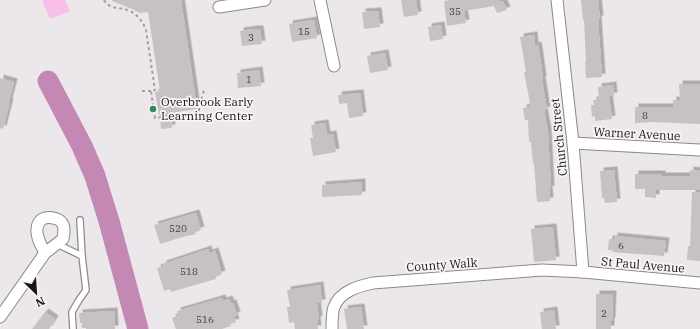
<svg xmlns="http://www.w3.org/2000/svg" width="700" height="329" viewBox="0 0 700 329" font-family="'IBM Plex Serif',serif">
<defs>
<filter id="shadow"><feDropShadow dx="3.5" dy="-3.5" stdDeviation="0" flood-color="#0004"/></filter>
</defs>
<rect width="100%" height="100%" fill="#ece7ea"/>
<!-- green -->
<path fill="#f9bee9" d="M42,0H65L70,11L50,19Z"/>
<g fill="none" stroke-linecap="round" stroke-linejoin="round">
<!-- river -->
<path stroke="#c388b4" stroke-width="21" d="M48,81L82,146L95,176L109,221L138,329"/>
</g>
<!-- building -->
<g fill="#c5c1c4" filter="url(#shadow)">
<path d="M112,0H181L197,109L170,113L172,128L161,129L160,115H159L155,92L160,91L148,12L140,13L132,9L112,1Z"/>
<path d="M401,0H416L418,15L404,17Z"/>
<path d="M450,0H499V2L503,1L507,10L497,13L494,6L464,11L466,23L447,26L444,1Z"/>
<path d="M581,0H598L600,19H598L602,77L586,78L585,61H586L584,20H583Z"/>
<path d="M378,11L380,27L364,29L362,12Z"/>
<path d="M314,20L317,38L292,42L289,24Z"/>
<path d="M441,25L443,39L430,41L428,27Z"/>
<path d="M254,29H260L262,44L242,46L240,31Z"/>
<path d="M534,35L535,46L538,45L540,57L543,79L542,80L547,110H544L548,132L551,189H549L550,201L537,202L534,163L533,164L531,142H529L528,120H525L523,108L529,107V104L530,103L524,72H526L520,37Z"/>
<path d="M385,53L388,70L370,73L367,56Z"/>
<path d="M259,70L261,86L238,88L237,73Z"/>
<path d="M0,78L14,82L9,102H10L3,129L0,128Z"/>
<path d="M679,84H700V124L654,122L635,123V107H673V100H680Z"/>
<path d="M613,85L614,96H609L612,119L595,121V116L592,117L591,105H594L593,100H599L598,87Z"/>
<path d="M360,93L363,116L349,118L347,103L339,104L338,95Z"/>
<path d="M325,123L327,135L333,134L336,152L313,156L310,138H313L311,125Z"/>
<path d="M614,170L617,202L605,203L604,198H602L600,171Z"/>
<path d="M690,170L700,171V190H656V198L645,197V189H635V174H662V176H690Z"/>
<path d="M362,182V195L322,197V185Z"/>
<path d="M692,192H700V261L687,260L688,246H690Z"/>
<path d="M196,213L201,230L195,232L196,234L187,236H186L160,244L154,225Z"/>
<path d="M553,227L556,260L534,262L531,229Z"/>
<path d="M614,236L666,241L664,256L612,252L613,250H608L609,239H614Z"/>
<path d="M208,249L209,253L215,251L222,274L216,276V279L171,292L170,289L164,291L157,268L163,266V264Z"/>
<path d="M320,285L322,303H317L319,319L317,320L318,329H295L294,322L289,323L287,307H290L287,290Z"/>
<path d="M596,294H613L612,321H611V329H596Z"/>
<path d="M222,298L223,301L229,299L231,304L233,303L237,315L234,316L236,322L230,324L231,326L222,329H176L172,318L178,316L177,311Z"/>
<path d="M361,307L364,329H347L344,309Z"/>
<path d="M554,310L556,329H542L540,312Z"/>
<path d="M114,311L115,329H86V328H82V323H80L79,313Z"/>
<path d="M45,312L55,319L49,329H32Z"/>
</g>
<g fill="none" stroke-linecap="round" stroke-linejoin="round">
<!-- service casing -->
<g stroke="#8d888b" stroke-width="8">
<g id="service">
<path d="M57,244L82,256"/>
<path d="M73,329L72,312L79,300L86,290L82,256L80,220"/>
</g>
</g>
<!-- minor casing -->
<g stroke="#8d888b" stroke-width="13">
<g id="minor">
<path d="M320,0L334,66"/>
<path d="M557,0L573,143L583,272"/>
<path d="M219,7L265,0"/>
<path d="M573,143L700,150"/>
<path d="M0,317L45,253L63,239C64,233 65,227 62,223C58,217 46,216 41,220C39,222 37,226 37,229C36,237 41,245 45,253"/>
<path d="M332,329C332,322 332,313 334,307C340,291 359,286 373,283L542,270L583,272L700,283"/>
</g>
</g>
<!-- path -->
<g stroke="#a39fa1" stroke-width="2" stroke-dasharray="3 3" stroke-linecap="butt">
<path d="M104,0C111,11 120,6 130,11C138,15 143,22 146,30L155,90L151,91L155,118L199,112V108L204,90"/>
<path d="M142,91H151"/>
</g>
<!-- service -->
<use href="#service" stroke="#fff" stroke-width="5.5"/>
<!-- minor -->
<use href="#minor" stroke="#fff" stroke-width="11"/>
</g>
<!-- markers -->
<circle fill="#34875a" stroke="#f9f4f7" stroke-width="1.5" cx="153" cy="109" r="4"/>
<g text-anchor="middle" stroke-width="3.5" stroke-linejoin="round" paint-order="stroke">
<!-- number labels -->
<g font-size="10" fill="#424042">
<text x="455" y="15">35</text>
<text x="304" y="35">15</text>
<text x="251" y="41">3</text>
<text x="249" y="83">1</text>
<text x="645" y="119">8</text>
<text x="178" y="232">520</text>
<text x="621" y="249">6</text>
<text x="189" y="275">518</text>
<text x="604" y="317">2</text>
<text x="205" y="323">516</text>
</g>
<!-- poi labels -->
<g font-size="12" fill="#171516" stroke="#f9f4f7" text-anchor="start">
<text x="161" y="106">Overbrook Early<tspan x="161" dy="14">Learning Center</tspan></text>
</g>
<!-- street labels -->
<g font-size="12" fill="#171516" stroke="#f9f4f7">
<text transform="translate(637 134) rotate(3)" y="4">Warner Avenue</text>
<text transform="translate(559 137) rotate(-96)" y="4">Church Street</text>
<text transform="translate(442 265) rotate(-4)" y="4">County Walk</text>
<text transform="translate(643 265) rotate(5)" y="4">St Paul Avenue</text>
</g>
</g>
<!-- north arrow -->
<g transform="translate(36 293) rotate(155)" stroke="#f9f4f7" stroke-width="3" paint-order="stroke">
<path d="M0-3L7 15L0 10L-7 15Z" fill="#171516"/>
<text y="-6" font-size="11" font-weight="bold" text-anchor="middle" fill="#171516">N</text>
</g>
</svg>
